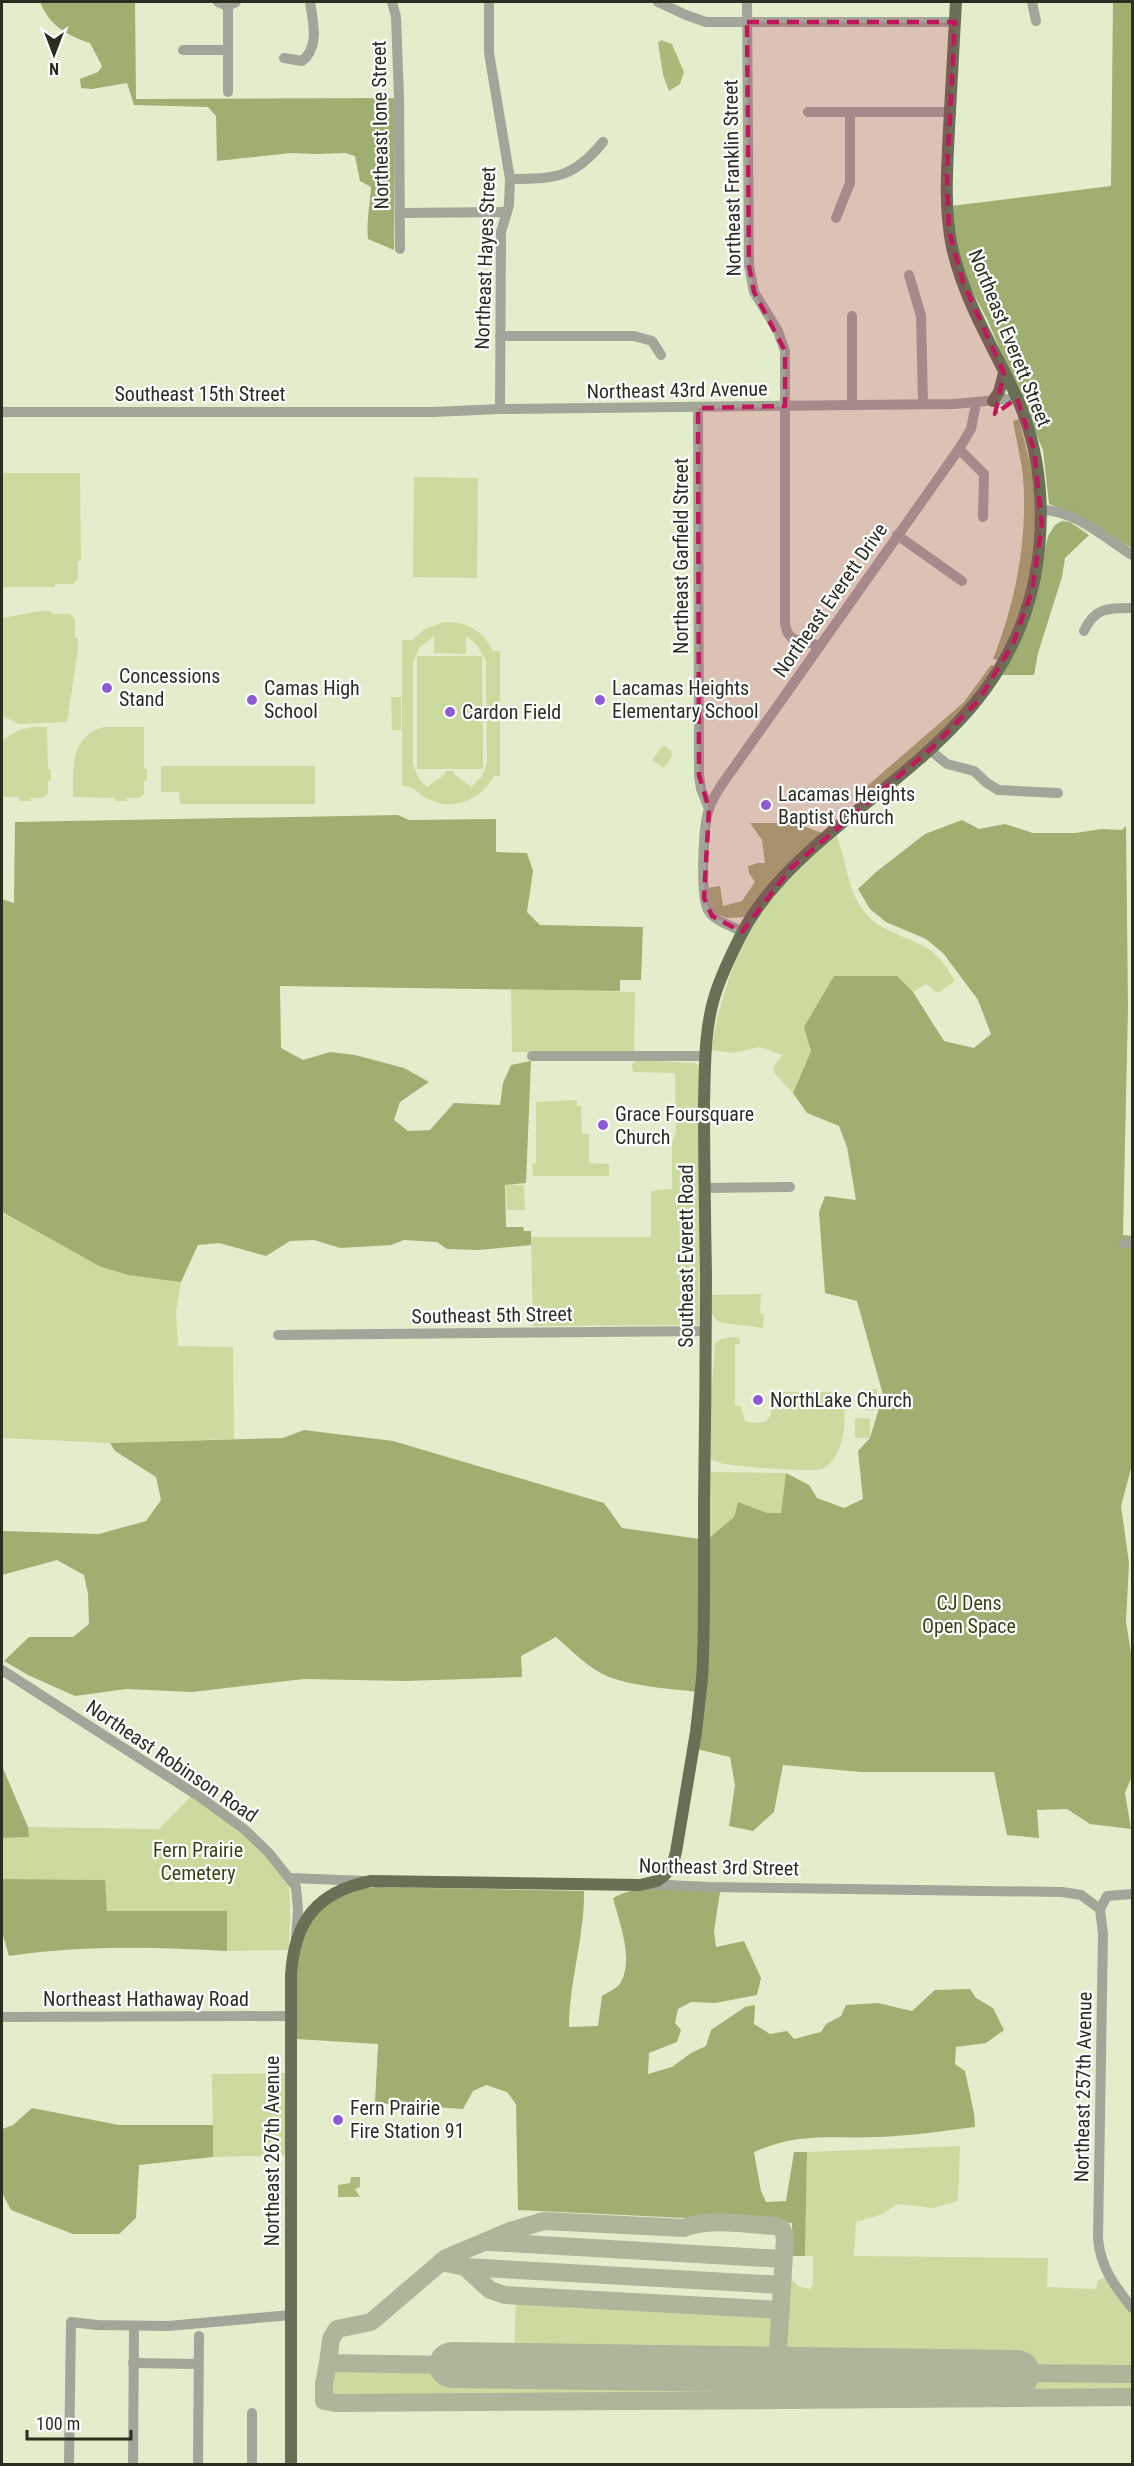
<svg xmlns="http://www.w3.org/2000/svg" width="1134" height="2466" viewBox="0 0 1134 2466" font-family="'Roboto Condensed',sans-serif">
<rect width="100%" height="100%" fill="#e3edcb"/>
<!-- green -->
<g fill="#cbdb9f" fill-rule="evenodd">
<path d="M2,473H80L81,561H78V579L73,584H55V587H2Z"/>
<path d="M414,477L478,478L477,578L413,577Z"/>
<path d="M40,611H51L52,614H70L75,619V638H78V649L67,722L19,724L2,716V618Z"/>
<path d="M444,622C466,621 484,631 493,651H500V776H494C481,800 452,813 426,798C415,792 416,786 402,786V640H412L425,629ZM434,636V653L466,654V636L477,645L486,661L487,763L482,776L471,787L454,774V771H445V774L427,787L420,780L413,765V663L419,648Z"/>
<path d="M417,656H482L483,769H417Z"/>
<path d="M391,697H401V730H392Z"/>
<path d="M33,727H47L48,769L51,770V781H48V793L43,798H31V801H19V797H2V740L19,730Z"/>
<path d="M104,727H144V769H147V781H144V794L139,798H127V801H115V798L73,797C73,769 70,736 104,727Z"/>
<path d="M663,745L671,751L672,756L664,768L652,760Z"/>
<path d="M161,766H315V804H180L179,792H161Z"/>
<path d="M836,834C847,861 847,894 868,916C887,936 916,937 936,955C944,962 949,972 955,981L938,993L926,984L913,992L897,976L804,1026L811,1051L793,1093L774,1073L773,1068L782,1055L760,1047L733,1053L711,1050C721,992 740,934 780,888C797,868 817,851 836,834Z"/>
<path d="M511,989L635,992L634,1053L512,1052Z"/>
<path d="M636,1060L696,1063L701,1068L699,1325L533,1326L531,1237H651V1191L672,1189V1143L676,1131L675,1073L633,1072L632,1065Z"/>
<path d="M577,1100V1106H581L582,1134H589V1163L609,1164V1176H533L532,1164L536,1163V1102Z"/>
<path d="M506,1185H524L525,1210H507Z"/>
<path d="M2,1213L99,1266L181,1282L176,1311L178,1346L233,1347L234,1439L110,1443L2,1438Z"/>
<path d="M761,1294L760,1313L764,1315L763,1328L723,1323C709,1318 711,1308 711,1295Z"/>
<path d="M732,1337L739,1338L740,1341V1344H735V1406H741L745,1421L752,1423L765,1422L770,1417L772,1407L780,1406V1392H838L837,1406H844C846,1426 843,1460 821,1469C810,1473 740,1466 723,1464L711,1459V1401L715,1343L721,1339Z"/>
<rect x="866" y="1389" width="11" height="21"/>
<path d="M855,1418L870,1419V1438H855Z"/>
<path d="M709,1472L786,1473L781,1514L767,1513L738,1502L734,1517L708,1539Z"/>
<path d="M192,1795C212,1810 282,1862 288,1884C292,1896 289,1936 289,1950L227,1951L226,1911H107L104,1880L2,1879V1838L29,1837L28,1827L159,1829Z"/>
<path d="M286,2073L287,2155L213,2157L212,2074Z"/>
<path d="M960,2146L958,2201L933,2208L897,2204L883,2214L856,2222L854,2256L1048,2258L1047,2287L1093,2289L1096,2288L1098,2280L1105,2278L1132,2314V2368L789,2364L781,2359L786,2273L798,2286L810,2289L813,2284V2256H805L807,2152Z"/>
<path d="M516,2297L773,2311C781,2321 779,2354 771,2363L514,2360Z"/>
<path d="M333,2372L769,2375L778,2378L779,2392L775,2397L351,2400L332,2398L328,2388Z"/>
<path d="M787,2377L1132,2380V2395L790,2397H788Z"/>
</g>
<!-- forest -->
<g fill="#9faf71">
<path d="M40,2H135L136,99L395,98L394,250L368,239C366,222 370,205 371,187L360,181L355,156L345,153L318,154L291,153L217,161L216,116L208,107L134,105L127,83L92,89L81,88L80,79L98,72L102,66L90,43C66,35 50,26 40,2Z"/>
<path d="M1113,2H1132V548L1062,509L1049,504L1043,450L987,319L967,282L955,247L951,206L1111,186Z"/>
<path d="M1019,419L1035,483L1036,514L1029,591L1001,661L993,659C1016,601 1028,539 1023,476C1021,458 1016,439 1013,421Z"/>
<path d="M1062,521L1070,522L1089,535L1065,558L1062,577L1038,653L1034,675H1002L1034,594L1048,536L1055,525Z"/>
<path d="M991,665L998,667L969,710L873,792L866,787L964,702Z"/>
<path d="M398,815L409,820L496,819V852L527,853L533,871L527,912L540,925L643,927L641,980H620V991L280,986L281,1048L303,1060L330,1052L355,1055L404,1068L429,1082L400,1102L394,1120L408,1131L430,1130L454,1103L500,1105L503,1083L511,1065L531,1061L526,1183L505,1185L506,1227H523L524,1231H531V1245L479,1250L447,1249L437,1242L404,1240L391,1245L340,1248L314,1240L290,1241L266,1256L219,1243L198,1245L181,1282L128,1275L99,1266L2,1212V899L14,903L15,822Z"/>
<path d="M962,820L979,829L1005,824L1033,833H1075L1102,829L1122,830L1126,826L1128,1008L1123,1235L1132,1236V1465L1121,1506L1129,1563L1126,1622L1132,1659V1776L1125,1793L1131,1829L1090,1824L1067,1809L1037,1810L1039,1838L1007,1835L994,1772H861L783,1765L774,1812L753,1831L729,1826L735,1785L730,1757L696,1749L708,1539L734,1517L738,1502L767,1513H781L786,1473L809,1485L817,1498L844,1508L863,1499L858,1451L870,1438L883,1395L857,1301L825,1293L819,1212L825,1196L856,1200L847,1147L839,1126L807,1113L793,1093L811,1051L804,1027L834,976H897L913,992L944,1041L974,1048L991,1034L978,1000L943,953L926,939L886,922L870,909L858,889L876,872L925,834Z"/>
<path d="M750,823H796L824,834L748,917L727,918L713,912L707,888L720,886L723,906L742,901L755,882L749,873L748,866L758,863H765L762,840Z"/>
<path d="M304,1430L393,1441L604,1503L622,1528L700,1539L696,1692C668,1688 635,1687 609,1677C589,1669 572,1651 556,1637L521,1656L522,1677L406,1681L304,1679L192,1692L126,1689L75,1696L28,1675L4,1661L29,1637H73L89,1624L88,1594L84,1575L57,1560L2,1575V1531L99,1534L146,1521L161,1500L156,1477L115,1451L110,1443L283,1438Z"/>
<path d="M2,1766L28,1827L29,1837L2,1838Z"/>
<path d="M2,1879L105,1880L107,1911H227V1951C150,1947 86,1945 9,1956L2,1932Z"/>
<path d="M379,1887L584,1891C585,1934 569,1983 569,2027L598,2026L602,1996C608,1992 618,1988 621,1982C634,1958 619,1922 613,1898C642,1881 687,1891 720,1892L714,1931L716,1947L744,1941L761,1978L757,1995L715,2003L691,2002L678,2009L675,2023L681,2030L677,2042L649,2053L648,2074L672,2067L691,2053L706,2046L711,2030L745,2007L755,2005L754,2024L770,2034L787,2031L794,2039L821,2032L826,2024L841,2016L846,2005L878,2003L912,2011L935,1990L970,1989L976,1998L993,2008L1004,2030L986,2043L956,2047L955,2064L965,2071L974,2113L975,2127C943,2131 910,2136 877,2137C831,2139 799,2132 754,2152L761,2191L766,2202L786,2201L794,2152H807L805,2256H793L792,2223L518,2210L516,2104L507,2092L486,2085L473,2091L463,2109L375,2103L378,2044L296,2039C296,1981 284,1917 351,1891C359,1888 370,1888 379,1887Z"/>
<path d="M32,2108L119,2125H213V2157L139,2165L136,2218L119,2234H73L11,2210L2,2193V2129L13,2125Z"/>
</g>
<!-- water -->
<g fill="#aaba7b">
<path d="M661,40L672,44L684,72L680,84L669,91L663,75L658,43Z"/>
<path d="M351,2177H360V2187L355,2189L360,2197H338V2185L350,2183Z"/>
</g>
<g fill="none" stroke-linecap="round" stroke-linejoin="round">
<!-- taxiway -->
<g stroke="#adb69a" stroke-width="18">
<path d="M489,2242L783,2259"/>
<path d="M441,2262L465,2267L782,2285"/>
<path d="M465,2267L490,2290L505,2295L781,2310"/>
<path d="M328,2363L324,2384V2401L335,2403L783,2400L778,2350L785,2238L782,2229L776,2226C747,2225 711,2217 684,2228L544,2221L510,2231L446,2258L371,2322L337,2329L331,2339L328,2363L452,2365"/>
<path d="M1017,2373L1132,2374"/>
<path d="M783,2400L1132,2397"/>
</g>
<!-- runway -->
<path stroke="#adb69a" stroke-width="46" d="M452,2365L1017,2373"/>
<!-- minor -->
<g stroke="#a2a698" stroke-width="10">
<path d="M218,2L228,6L236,2"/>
<path d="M392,2L396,17L399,98L400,249"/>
<path d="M489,2V53L510,179L509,205L501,232L500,409"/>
<path d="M658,2L686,15L706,22H955"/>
<path d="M747,2L749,266L754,292L778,331L785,351V622C787,645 802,639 820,646"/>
<path d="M1032,2L1036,21"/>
<path d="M228,6V92"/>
<path d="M183,50H228"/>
<path d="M284,58L302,61C320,47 313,22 310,2"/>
<path d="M808,112H950"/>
<path d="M510,179C555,179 574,178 603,142"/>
<path d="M400,213L507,212"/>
<path d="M836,218L850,183V112"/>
<path d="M909,275L921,316L923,404"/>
<path d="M852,316V404"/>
<path d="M500,336H634L652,341L661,355"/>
<path d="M698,408L699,775L701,789L709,809"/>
<path d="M2,412H433L500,409L955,404L1017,398"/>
<path d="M959,449L984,474L983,517"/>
<path d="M1041,510C1075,510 1105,538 1132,555"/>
<path d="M897,535L962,581"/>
<path d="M1084,631C1095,607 1109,608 1132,608"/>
<path d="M930,750L947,764L974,771L987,783L998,790L1058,793"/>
<path d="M742,932C731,925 715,922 708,910C700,896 703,825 709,809C714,794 725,780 735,766L959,449L971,429L975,409"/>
<path d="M532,1056H706"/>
<path d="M705,1188L790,1187"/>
<path d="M1124,1243H1132"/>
<path d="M278,1335L706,1331"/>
<path d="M2,1670L200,1797L244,1829L269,1853L296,1887L298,1910L296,1938"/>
<path d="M290,1878L365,1881"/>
<path d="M650,1884L708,1887L1062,1892L1081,1895L1100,1909"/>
<path d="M1132,1894L1107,1896L1100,1909L1103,1934L1098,2239C1101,2269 1115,2286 1132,2308"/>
<path d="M2,2017L291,2016"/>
<path d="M133,2363L198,2364"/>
<path d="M69,2464L71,2322L97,2325L168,2326L291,2315"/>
<path d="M133,2464L134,2332"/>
<path d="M198,2464L199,2336"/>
<path d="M252,2464V2413"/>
</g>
<!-- major -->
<g stroke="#687056" stroke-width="12">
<path d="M993,401L999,392L1004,373"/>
<path d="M291,2464V1976C294,1922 316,1892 371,1881L640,1885L657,1881L665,1875L673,1863L676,1852L696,1732L702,1679C705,1621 704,1563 704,1506C705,1430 706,1353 706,1277C705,1220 704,1162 704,1104C705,1065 704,1023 718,986C724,970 732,953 740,937C762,893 799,859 836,828C925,754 1011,698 1035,577C1046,517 1042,454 1017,398C994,348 964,301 952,247C944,208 947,169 949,129C951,87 954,44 956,2"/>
</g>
</g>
<!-- marked area -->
<path fill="#c2185b" fill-opacity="0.2" stroke="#c2185b" stroke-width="4.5" stroke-dasharray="12 8" stroke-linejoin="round" d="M747,22H955L947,174L949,230L963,282L1004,373L995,414L1017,398L1034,450L1042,526L1032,591L1013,644L978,701L932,748L791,868L742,932L712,916L704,898L709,809L699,775L698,408L785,406V351L754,292L749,266Z"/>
<!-- markers -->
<g fill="#8f5bd4" stroke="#fff" stroke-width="2">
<circle cx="107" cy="688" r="6"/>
<circle cx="252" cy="700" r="6"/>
<circle cx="600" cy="700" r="6"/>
<circle cx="450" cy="712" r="6"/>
<circle cx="766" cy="805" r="6"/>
<circle cx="603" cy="1125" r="6"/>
<circle cx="758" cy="1400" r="6"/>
<circle cx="338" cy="2120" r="6"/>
</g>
<g text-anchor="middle" stroke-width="4.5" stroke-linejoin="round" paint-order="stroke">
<!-- street labels -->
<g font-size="20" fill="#2a2e21" stroke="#fff">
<text transform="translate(380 125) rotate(-91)" y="7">Northeast Ione Street</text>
<text transform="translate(732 178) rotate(-91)" y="7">Northeast Franklin Street</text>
<text transform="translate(485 258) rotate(-88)" y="7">Northeast Hayes Street</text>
<text transform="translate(1010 338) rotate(68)" y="7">Northeast Everett Street</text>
<text transform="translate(677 390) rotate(-1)" y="7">Northeast 43rd Avenue</text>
<text x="200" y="401">Southeast 15th Street</text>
<text transform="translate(681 556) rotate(-90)" y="7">Northeast Garfield Street</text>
<text transform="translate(830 600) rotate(-55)" y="7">Northeast Everett Drive</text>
<text transform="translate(686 1256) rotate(-90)" y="7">Southeast Everett Road</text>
<text transform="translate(492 1315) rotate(-1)" y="7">Southeast 5th Street</text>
<text transform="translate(172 1761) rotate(34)" y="7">Northeast Robinson Road</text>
<text transform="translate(719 1867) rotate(1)" y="7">Northeast 3rd Street</text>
<text x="146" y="2006">Northeast Hathaway Road</text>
<text transform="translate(1083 2087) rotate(-89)" y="7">Northeast 257th Avenue</text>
<text transform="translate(272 2151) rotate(-90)" y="7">Northeast 267th Avenue</text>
</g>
<!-- poi labels -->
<g font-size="20" fill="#2a2e21" stroke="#fff" text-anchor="start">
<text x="119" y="683">Concessions<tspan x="119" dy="23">Stand</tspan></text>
<text x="264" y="695">Camas High<tspan x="264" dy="23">School</tspan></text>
<text x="612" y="695">Lacamas Heights<tspan x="612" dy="23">Elementary School</tspan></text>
<text x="462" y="719">Cardon Field</text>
<text x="778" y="801">Lacamas Heights<tspan x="778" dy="23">Baptist Church</tspan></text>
<text x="615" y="1121">Grace Foursquare<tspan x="615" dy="23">Church</tspan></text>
<text x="770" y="1407">NorthLake Church</text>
<text x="350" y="2115">Fern Prairie<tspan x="350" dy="23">Fire Station 91</tspan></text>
</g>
<!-- park labels -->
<g font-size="20" fill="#384213" stroke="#fff">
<text x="969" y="1610">CJ Dens<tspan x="969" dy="23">Open Space</tspan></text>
<text x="198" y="1857">Fern Prairie<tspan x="198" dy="23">Cemetery</tspan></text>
</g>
</g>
<!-- border -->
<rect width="1134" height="2466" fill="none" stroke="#2a2e21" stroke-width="6"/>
<!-- north arrow -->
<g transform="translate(54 54) rotate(180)" stroke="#ffffff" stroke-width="4.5" paint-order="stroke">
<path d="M0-4.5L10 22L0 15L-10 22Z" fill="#2a2e21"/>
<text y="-9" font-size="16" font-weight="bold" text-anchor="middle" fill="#2a2e21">N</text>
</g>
<!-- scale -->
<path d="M27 2430v9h104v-9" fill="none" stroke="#2a2e21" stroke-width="3"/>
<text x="36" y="2430" font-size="18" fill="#2a2e21" stroke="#ffffff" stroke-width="4.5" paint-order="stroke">100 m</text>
</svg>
